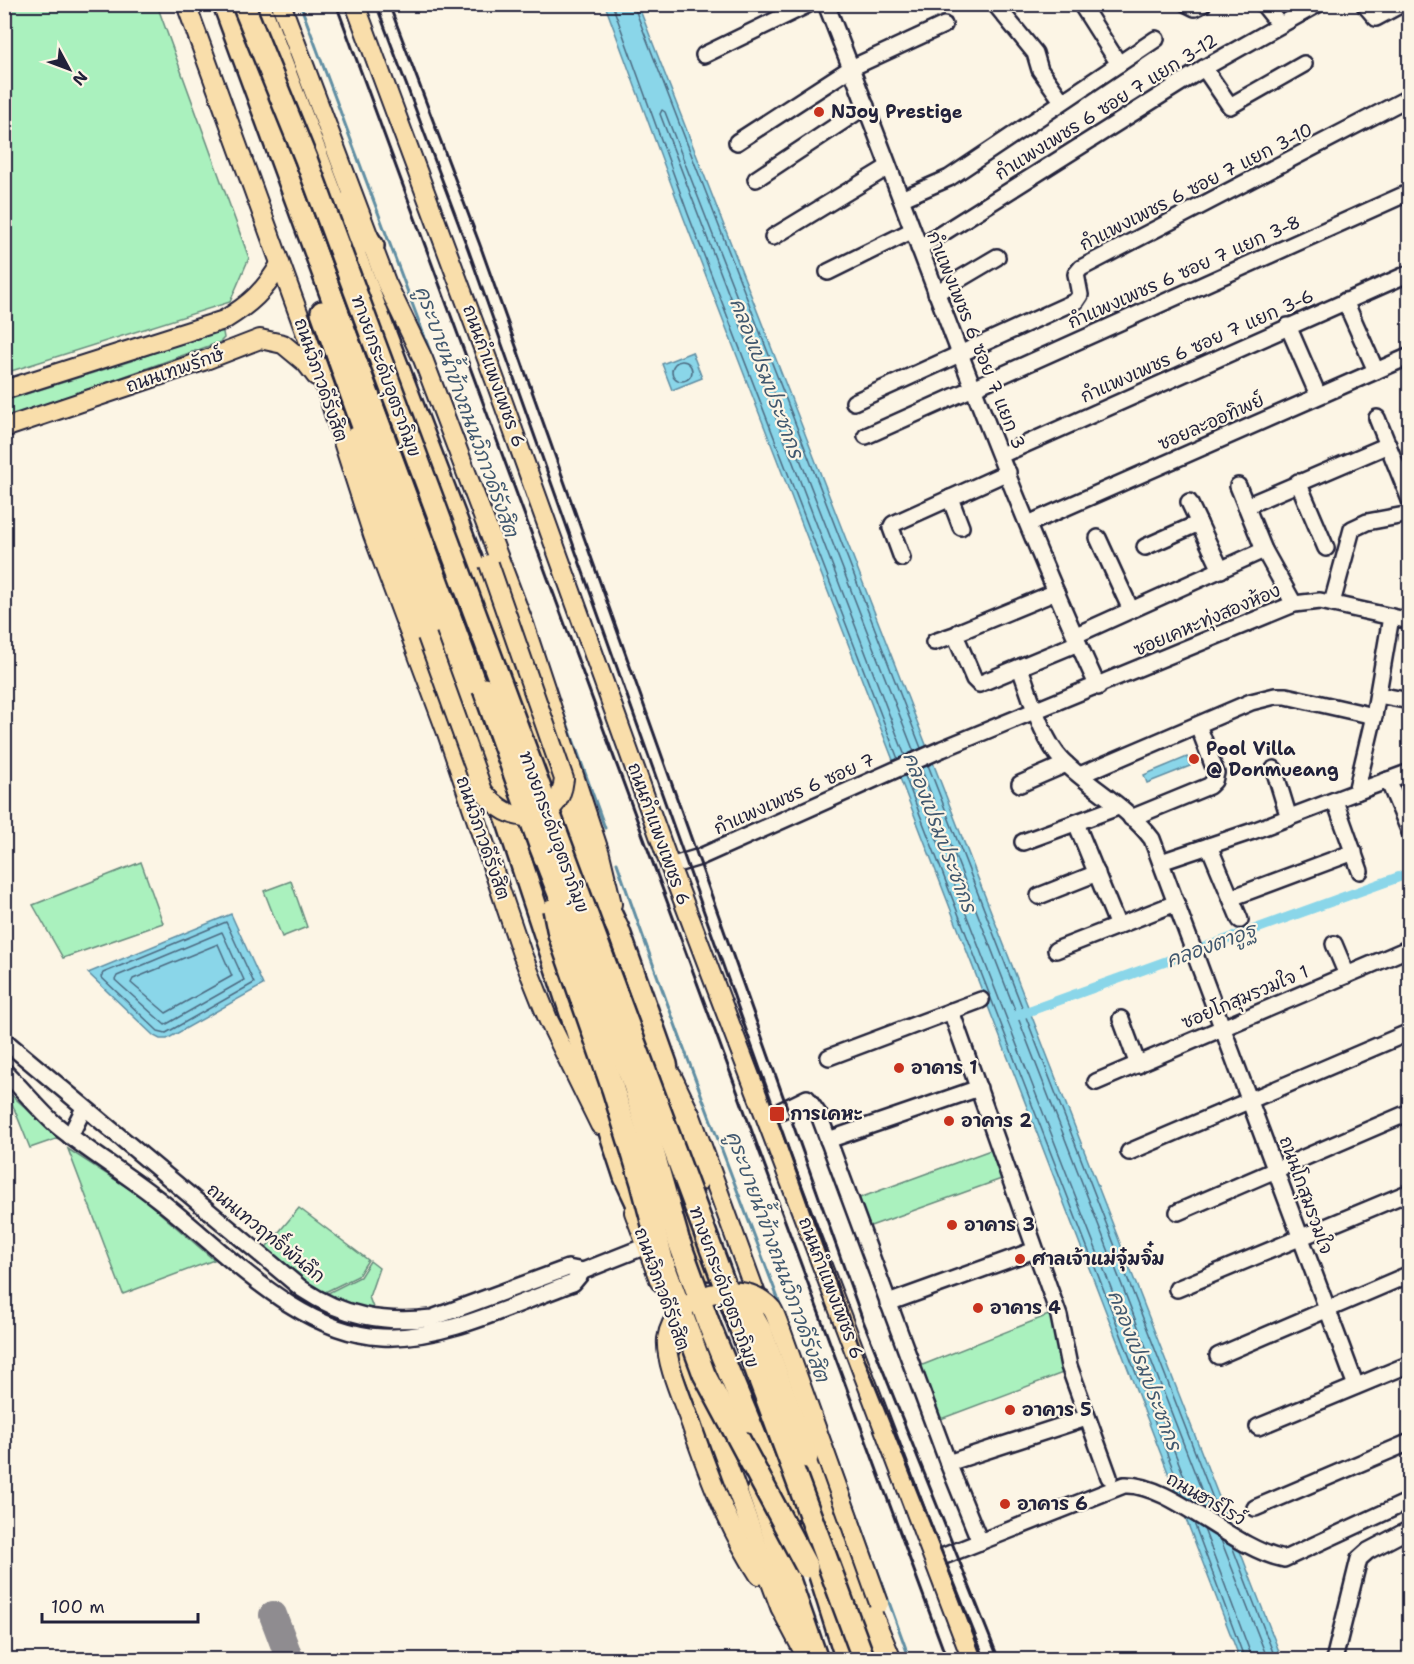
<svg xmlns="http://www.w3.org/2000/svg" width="1414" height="1664" viewBox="0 0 1414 1664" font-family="'Shantell Sans','Playpen Sans Thai',sans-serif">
<rect width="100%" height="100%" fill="#fcf5e5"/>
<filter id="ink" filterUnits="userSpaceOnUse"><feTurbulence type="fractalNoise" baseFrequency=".0167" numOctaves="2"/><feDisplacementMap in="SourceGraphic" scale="12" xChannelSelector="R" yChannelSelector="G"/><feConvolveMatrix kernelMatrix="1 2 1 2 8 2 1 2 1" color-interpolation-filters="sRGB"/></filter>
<g filter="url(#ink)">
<!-- green -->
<g fill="#aaf1be" stroke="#668a7c" stroke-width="1.5">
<path d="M5,4L157,5L249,258L230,302L5,373Z"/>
<path d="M216,330L223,332L224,338L220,342L5,419L4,401L131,361Z"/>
<path d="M141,862L163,923L63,958L33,905Z"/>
<path d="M291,881L307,927L282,937L264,891Z"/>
<path d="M5,1089L8,1092L59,1138L30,1148L9,1096L5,1097Z"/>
<path d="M996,1148L1007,1177L865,1228L854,1200Z"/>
<path d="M68,1149L139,1195L214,1260L123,1294Z"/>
<path d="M299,1208L368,1260L358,1276L319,1295L263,1251Z"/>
<path d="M370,1261L379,1268L369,1297L375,1313L322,1296L360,1277Z"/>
<path d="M1056,1312L1068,1371L938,1420L920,1366Z"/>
</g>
<!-- water -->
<g fill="#8ad6e9" stroke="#608ea3" stroke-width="1.5">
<path d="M605,5H638L1282,1659H1240L683,216Z"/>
<path d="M692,352L702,378L672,390L662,364Z"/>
<path d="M1187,757L1190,766L1147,783L1144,775Z"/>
<path d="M231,914L263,985L167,1039H160L154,1036L88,973Z"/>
</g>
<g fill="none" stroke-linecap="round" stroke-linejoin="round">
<!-- shore -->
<g stroke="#4c6a81" stroke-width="1.5">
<path d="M612,4L688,214L898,759"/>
<path d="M633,4L921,748"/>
<circle cx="682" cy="371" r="10"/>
<path d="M905,756L660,114L662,110L665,112L914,752"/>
<path d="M928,765L1221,1519"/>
<path d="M921,768L1210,1512"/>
<path d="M911,772L1194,1502"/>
<path d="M905,776L1183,1495"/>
<path d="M226,922L254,983L166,1033L158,1031L101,977L103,973Z"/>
<path d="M222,932L244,980L165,1025L115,980L117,976Z"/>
<path d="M218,944L232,976L166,1013L131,983L133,979Z"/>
<path d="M1194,1523L1245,1660"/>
<path d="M1204,1529L1253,1660"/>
<path d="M1221,1540L1268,1660"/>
<path d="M1232,1546L1276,1660"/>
</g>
<!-- stream -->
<g stroke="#608ea3" stroke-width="3">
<path d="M300,4L470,458"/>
<path d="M562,709L605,828"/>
<path d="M617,863C669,1013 726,1160 782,1309"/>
<path d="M809,1382L910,1660"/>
</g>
<!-- canal -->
<path stroke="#8ad6e9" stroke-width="10" d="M1018,1015L1410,873"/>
<!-- taxiway -->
<path stroke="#8f8c90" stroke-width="28" d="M273,1615L290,1660"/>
<!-- minor casing -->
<g stroke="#22223b" stroke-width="20">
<g id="minor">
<path d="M826,4C916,232 996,464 1098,687"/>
<path d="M995,4L1035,53L1040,70L1062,101"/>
<path d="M1081,4L1119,64"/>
<path d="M1187,4L1195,8L1203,4"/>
<path d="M1263,4L1279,24"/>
<path d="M1364,4L1376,18L1402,4"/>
<path d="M704,55L809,4"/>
<path d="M1204,68L1230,106L1304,64"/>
<path d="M737,142L851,68L944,25"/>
<path d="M756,179L866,106"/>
<path d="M901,199L949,178L1156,39"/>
<path d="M773,237L888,167"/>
<path d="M919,248L1204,68L1318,4"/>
<path d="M828,272L911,231"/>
<path d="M936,293L997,257"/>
<path d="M1345,301L1376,371"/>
<path d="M1288,326L1318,395"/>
<path d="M854,402L1076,301L1080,295L1076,274L1081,268L1410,97"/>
<path d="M1377,418L1410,500"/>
<path d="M866,436L1410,192"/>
<path d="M1001,455L1410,273"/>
<path d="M1298,482L1326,548"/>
<path d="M1238,486L1264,550L1294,604"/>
<path d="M950,498L961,527"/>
<path d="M1189,502L1221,570"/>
<path d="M1246,506L1388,445"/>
<path d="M1028,524L1410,356"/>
<path d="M1098,538L1131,610"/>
<path d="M1145,547L1199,523"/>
<path d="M902,558L891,528L893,524L1008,472"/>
<path d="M1056,592L959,632L956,637L974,679L979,684L1078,643"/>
<path d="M1332,603L1352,529L1367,522L1410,514"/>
<path d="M1076,635L1264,550"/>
<path d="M934,642L957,634"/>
<path d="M1020,668C1030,694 1042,740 1062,760C1090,788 1128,807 1152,839L1356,1386"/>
<path d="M1378,695L1410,701"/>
<path d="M1274,769L1289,818"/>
<path d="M1080,775L1251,702L1275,696H1286L1374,716"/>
<path d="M1388,780L1410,832"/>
<path d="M1020,784L1066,764"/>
<path d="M1356,792L1410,772"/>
<path d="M1335,801L1360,871"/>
<path d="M1131,818L1209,786L1214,781L1216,773L1198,725"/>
<path d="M1076,823L1118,926"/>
<path d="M1023,842L1118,807"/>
<path d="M1209,846L1240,920"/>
<path d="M1161,862L1253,831L1356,792L1374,716L1391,617"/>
<path d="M670,866L700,857L942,749L1294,604L1320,601L1410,621"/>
<path d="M1039,896L1097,873"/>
<path d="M1231,898L1354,852"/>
<path d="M1334,944L1347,975"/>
<path d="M1056,950L1176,903"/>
<path d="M951,1011L1059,1316L1069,1366L1109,1477"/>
<path d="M1121,1019L1138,1065"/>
<path d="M4,1040L302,1289C342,1316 384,1324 432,1318L568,1268L583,1271"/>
<path d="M829,1057L981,1000"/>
<path d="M4,1071C22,1088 37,1108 55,1124C86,1150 122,1171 154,1196C221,1246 294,1333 382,1337C445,1340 514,1304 573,1283L583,1271L646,1246"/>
<path d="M1096,1082L1410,948"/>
<path d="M766,1118L807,1098L819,1115L948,1463L980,1542"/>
<path d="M70,1136L84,1108"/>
<path d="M828,1140L979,1088"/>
<path d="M1129,1152L1410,1032"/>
<path d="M1178,1212L1410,1112"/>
<path d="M1177,1289L1410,1192"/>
<path d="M888,1303L1035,1250"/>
<path d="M1218,1356L1410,1274"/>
<path d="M1258,1427L1410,1364"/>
<path d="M948,1463L1086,1418"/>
<path d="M1255,1508L1410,1442"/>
<path d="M934,1560L1124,1485C1169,1482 1233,1549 1284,1559L1407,1502"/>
<path d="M1334,1660L1359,1559L1368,1551L1410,1529"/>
</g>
</g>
<!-- major casing -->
<g stroke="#22223b" stroke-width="22">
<g id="major">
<path d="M186,4L327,392L373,535L447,733L522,954L548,1019L600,1125"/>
<path d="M281,4L386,282L423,359L524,624L600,854L612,904"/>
<path d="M355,4L495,380L670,866L972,1660"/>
<path d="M4,390L224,320C249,305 266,290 280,264"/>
<path d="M4,428L203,361L260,339L283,344L306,363L316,376"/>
<path d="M354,437L427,636"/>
<path d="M672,1076L691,1116L761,1308"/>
<path d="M634,1212L660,1282"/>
<path d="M688,1358L780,1607L808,1660"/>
<path d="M692,1427C710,1479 729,1529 759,1575"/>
<path d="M871,1610L892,1660"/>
</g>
</g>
<!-- highway casing -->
<g stroke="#22223b" stroke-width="26">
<g id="highway">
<path d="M224,4L484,709"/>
<path d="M259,4L591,873L618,929L666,1064L676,1122L697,1181"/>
<path d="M344,204L373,246"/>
<path d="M322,312L452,675L500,798L625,1177L648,1226"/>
<path d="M655,1133L708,1269"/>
<path d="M749,1421L787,1514"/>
<path d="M807,1457L870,1628"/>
<path d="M758,1490L817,1660"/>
<path d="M806,1531L847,1660"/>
<path d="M859,1618L875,1660"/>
</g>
</g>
<!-- minor -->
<use href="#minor" stroke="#fcf5e5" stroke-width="15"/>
<!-- major -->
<use href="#major" stroke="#f9deab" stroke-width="18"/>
<!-- highway -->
<use href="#highway" stroke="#f9deab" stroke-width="21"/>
<!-- rail -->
<g stroke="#22223b" stroke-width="3">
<path d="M336,4L947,1660"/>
<path d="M376,4L468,249L850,1322L985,1660"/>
<path d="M389,4L480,245L862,1318L999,1660"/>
</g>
<!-- major-bridge casing -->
<g stroke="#22223b" stroke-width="22" stroke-linecap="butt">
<g id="major-bridge">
<path d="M427,636L483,791C508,826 559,829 564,779L489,564"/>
<path d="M692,1427C684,1403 665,1364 667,1339C673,1294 743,1274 772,1309C776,1315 778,1324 781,1330L879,1603"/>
</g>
</g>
<!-- highway-bridge casing -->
<g stroke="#22223b" stroke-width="26" stroke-linecap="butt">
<g id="highway-bridge">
<path d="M243,4L306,159L864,1660"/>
<path d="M484,689L541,848L634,1085L678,1239L710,1327L749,1421"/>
<path d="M554,909L559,934L613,1089L642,1183L663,1263L704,1374L807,1567"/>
<path d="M726,1297L751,1313L761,1331L807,1457"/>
</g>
</g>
<!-- major-bridge -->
<use href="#major-bridge" stroke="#f9deab" stroke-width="18"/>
<!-- highway-bridge -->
<use href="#highway-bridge" stroke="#f9deab" stroke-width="21"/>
</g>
</g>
<!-- markers -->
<g fill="#c8321e" stroke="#fcf5e5" stroke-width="2">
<circle cx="819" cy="112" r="6"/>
<circle cx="1194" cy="759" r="6"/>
<circle cx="899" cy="1068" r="6"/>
<rect x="769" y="1106" width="16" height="16" rx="3"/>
<circle cx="949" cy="1121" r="6"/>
<circle cx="952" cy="1225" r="6"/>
<circle cx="1020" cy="1259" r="6"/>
<circle cx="978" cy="1308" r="6"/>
<circle cx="1010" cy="1410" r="6"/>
<circle cx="1005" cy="1504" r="6"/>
</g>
<g text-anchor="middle" stroke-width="4.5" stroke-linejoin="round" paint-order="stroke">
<!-- street labels -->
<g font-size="18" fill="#22223b" stroke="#fcf5e5">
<text transform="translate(1106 107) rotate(-32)" y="6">กำแพงเพชร 6 ซอย 7 แยก 3-12</text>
<text transform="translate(1196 187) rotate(-27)" y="6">กำแพงเพชร 6 ซอย 7 แยก 3-10</text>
<text transform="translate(1184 272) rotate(-24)" y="6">กำแพงเพชร 6 ซอย 7 แยก 3-8</text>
<text transform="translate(976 340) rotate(68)" y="6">กำแพงเพชร 6 ซอย 7 แยก 3</text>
<text transform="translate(1197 346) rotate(-24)" y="6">กำแพงเพชร 6 ซอย 7 แยก 3-6</text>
<text transform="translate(175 370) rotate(-19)" y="6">ถนนเทพรักษ์</text>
<text transform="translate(386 376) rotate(70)" y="6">ทางยกระดับอุตราภิมุข</text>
<text transform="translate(494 376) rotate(70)" y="6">ถนนกำแพงเพชร 6</text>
<text transform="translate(321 380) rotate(71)" y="6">ถนนวิภาวดีรังสิต</text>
<text transform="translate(1211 422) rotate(-24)" y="6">ซอยละออทิพย์</text>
<text transform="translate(1207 620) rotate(-23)" y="6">ซอยเคหะทุ่งสองห้อง</text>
<text transform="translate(794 794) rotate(-24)" y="6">กำแพงเพชร 6 ซอย 7</text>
<text transform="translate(554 832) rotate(70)" y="6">ทางยกระดับอุตราภิมุข</text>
<text transform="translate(659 834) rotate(70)" y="6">ถนนกำแพงเพชร 6</text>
<text transform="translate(483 838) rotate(71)" y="6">ถนนวิภาวดีรังสิต</text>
<text transform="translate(1245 997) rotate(-23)" y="6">ซอยโกสุมรวมใจ 1</text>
<text transform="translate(1306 1195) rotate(70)" y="6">ถนนโกสุมรวมใจ</text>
<text transform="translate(266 1233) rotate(39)" y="6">ถนนเทวฤทธิ์พันลึก</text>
<text transform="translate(724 1287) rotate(70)" y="6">ทางยกระดับอุตราภิมุข</text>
<text transform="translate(831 1288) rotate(69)" y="6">ถนนกำแพงเพชร 6</text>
<text transform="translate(662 1289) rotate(70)" y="6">ถนนวิภาวดีรังสิต</text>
<text transform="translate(1206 1499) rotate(30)" y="6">ถนนฮาร์โรว์</text>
</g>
<!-- poi labels -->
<g font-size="18" font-weight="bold" fill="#22223b" stroke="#fcf5e5" text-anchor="start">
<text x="831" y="118">NJoy Prestige</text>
<text x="1206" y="755">Pool Villa<tspan x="1206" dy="21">@ Donmueang</tspan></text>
<text x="911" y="1074">อาคาร 1</text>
<text x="790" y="1120">การเคหะ</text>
<text x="961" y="1127">อาคาร 2</text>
<text x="964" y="1231">อาคาร 3</text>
<text x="1032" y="1265">ศาลเจ้าแม่จุ๋มจิ๋ม</text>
<text x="990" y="1314">อาคาร 4</text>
<text x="1022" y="1416">อาคาร 5</text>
<text x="1017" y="1510">อาคาร 6</text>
</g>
<!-- water labels -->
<g font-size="20" font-style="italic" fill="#41586f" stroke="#fcf5e5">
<text transform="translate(767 378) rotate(69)" y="7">คลองเปรมประชากร</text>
<text transform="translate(467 411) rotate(70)" y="7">คูระบายน้ำข้างถนนวิภาวดีรังสิต</text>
<text transform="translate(940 832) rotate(69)" y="7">คลองเปรมประชากร</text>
<text transform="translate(1211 945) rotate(-20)" y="7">คลองตาอูฐ</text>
<text transform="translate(778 1256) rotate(70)" y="7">คูระบายน้ำข้างถนนวิภาวดีรังสิต</text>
<text transform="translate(1145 1370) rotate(69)" y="7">คลองเปรมประชากร</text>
</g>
</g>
<!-- margin -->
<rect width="1414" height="1664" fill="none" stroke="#fcf5e5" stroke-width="24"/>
<rect x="12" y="12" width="1390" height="1640" fill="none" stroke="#22223b" stroke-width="2" filter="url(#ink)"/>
<!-- north arrow -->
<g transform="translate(69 69) rotate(131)" stroke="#fcf5e5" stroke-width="4.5" paint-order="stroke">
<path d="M0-4.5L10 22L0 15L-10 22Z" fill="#22223b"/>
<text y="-9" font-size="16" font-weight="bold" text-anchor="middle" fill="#22223b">N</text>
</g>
<!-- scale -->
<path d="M42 1613v9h156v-9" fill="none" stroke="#22223b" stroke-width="3"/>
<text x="51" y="1613" font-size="18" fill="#22223b" stroke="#fcf5e5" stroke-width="4.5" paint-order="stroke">100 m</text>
</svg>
